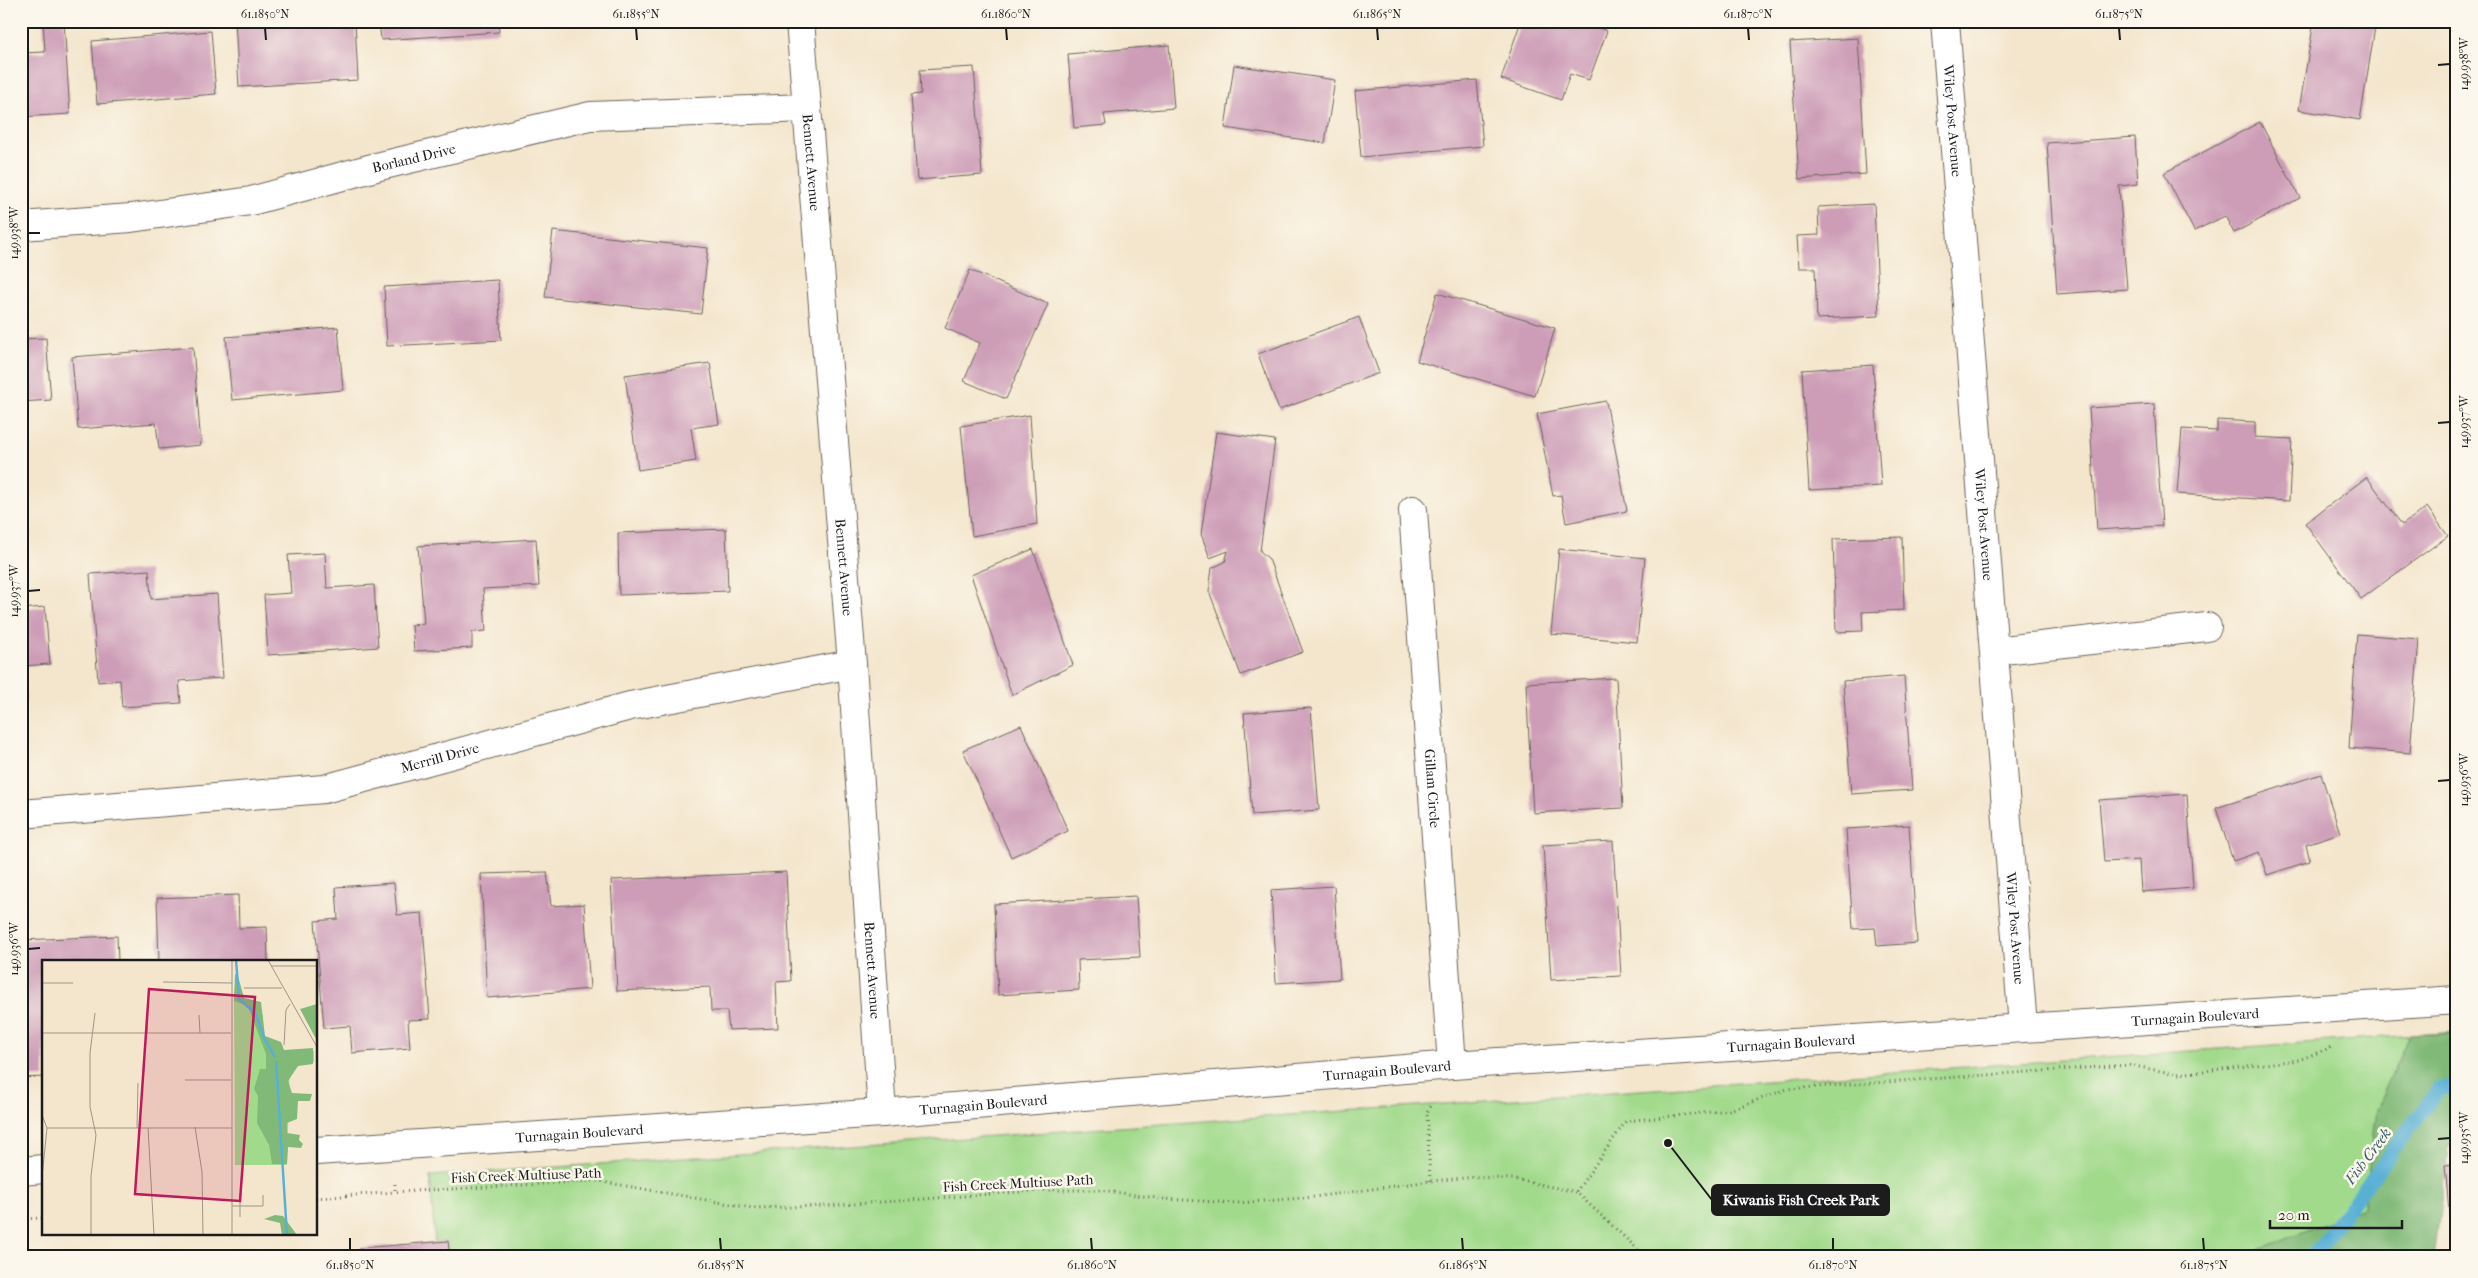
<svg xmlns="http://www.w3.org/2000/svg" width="2478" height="1278" viewBox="0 0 2478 1278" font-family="'IM FELL French Canon',serif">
<rect width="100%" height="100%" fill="#fbf7ec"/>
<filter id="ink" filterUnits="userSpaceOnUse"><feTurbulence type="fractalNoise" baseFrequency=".02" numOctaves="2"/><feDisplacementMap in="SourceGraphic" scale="10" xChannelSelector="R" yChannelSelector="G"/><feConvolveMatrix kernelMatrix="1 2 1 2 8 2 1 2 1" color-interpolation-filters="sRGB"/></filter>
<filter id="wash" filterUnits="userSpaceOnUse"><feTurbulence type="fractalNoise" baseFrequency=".0096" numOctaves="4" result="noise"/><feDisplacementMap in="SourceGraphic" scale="20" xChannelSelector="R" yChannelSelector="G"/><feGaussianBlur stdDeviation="1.12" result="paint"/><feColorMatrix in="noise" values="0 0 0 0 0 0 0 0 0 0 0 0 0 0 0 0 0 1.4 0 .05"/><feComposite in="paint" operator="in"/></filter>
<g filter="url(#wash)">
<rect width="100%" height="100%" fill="#f4e6cd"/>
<!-- green -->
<path fill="#a2da8c" stroke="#5f7b54" d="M2457,1032V1135L2351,1257H436L430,1176Z"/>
<!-- forest -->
<path fill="#81ba78" stroke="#4e6b4a" d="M2457,1033V1143L2448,1147L2434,1257H2238L2364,1208L2376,1110L2409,1035Z"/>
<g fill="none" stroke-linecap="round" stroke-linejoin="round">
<!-- stream -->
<path stroke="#58b0d5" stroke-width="14" d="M2312,1257L2439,1089L2457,1086"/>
</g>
<g id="blocks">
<!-- building -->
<g fill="#cd9db7">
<path d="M43,21H64L70,114L21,117V53L45,52Z"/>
<path d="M235,21H355L358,80L239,87Z"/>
<path d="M379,21H498L499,32L381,40Z"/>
<path d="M1521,21H1582L1607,31L1589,80L1570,74L1561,100L1501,79Z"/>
<path d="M2314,21H2376L2360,120L2299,110Z"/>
<path d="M211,31L216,94L97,104L92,41Z"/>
<path d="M1858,38L1866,174L1799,179L1790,42Z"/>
<path d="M1169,45L1174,108L1104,114L1106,125L1074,128L1068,54Z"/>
<path d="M1234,65L1335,80L1325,143L1225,128Z"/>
<path d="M974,67L982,175L917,180L911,95L921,94L920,70Z"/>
<path d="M1477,80L1483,146L1361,157L1355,91Z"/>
<path d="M2260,122L2300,198L2234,233L2225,216L2194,231L2164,173Z"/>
<path d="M2135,137L2138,184L2119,186L2127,289L2057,294L2047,143Z"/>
<path d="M1874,204L1879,316L1817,319L1815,268H1799L1797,236L1819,235L1818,207Z"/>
<path d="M553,231L708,248L701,314L545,297Z"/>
<path d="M970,270L1048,304L1006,399L964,381L980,343L945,328Z"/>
<path d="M498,280L501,340L387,346L384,287Z"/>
<path d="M1437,293L1555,328L1535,396L1417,361Z"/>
<path d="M1359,317L1379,373L1279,410L1258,354Z"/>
<path d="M338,327L343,390L232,400L226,337Z"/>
<path d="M46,338L51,400L21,402V339Z"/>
<path d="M193,347L201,445L159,449L156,423L78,429L72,357Z"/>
<path d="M710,363L719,424L691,428L696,461L638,470L625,375Z"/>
<path d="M1873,365L1881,486L1809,490L1802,370Z"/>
<path d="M1606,401L1627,511L1566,523L1561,495L1553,496L1537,414Z"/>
<path d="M2154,404L2162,526L2097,530L2089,408Z"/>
<path d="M1030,415L1037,524L972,536L961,426Z"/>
<path d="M2217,420L2255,422V437L2292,439L2289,501L2177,494L2182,429L2217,431Z"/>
<path d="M1216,432L1275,440L1260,551L1269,559L1303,652L1241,675L1209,591L1212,568L1225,562L1228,551L1210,558L1201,534Z"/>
<path d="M2367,477L2402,525L2427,507L2448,536L2361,599L2305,523Z"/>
<path d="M726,529L728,591L619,595L618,533Z"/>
<path d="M1902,537L1904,610L1862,612L1863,631L1836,632L1833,539Z"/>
<path d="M536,539L539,586L483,589L486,631L472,632V648L414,651L412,625L424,624L418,546Z"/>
<path d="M1033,549L1073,665L1012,695L971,575Z"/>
<path d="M1559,549L1645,558L1637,642L1551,634Z"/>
<path d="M325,553L327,588L374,585L378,647L268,655L264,595L291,593L288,555Z"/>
<path d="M149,570L151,599L217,594L223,678L179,681L181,703L122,707L120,680L98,682L90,574Z"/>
<path d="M45,607L50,664L23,666L26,700H21V609Z"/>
<path d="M2357,634L2419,639L2410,753L2349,748Z"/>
<path d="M1904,676L1912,790L1851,794L1843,681Z"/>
<path d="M1616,678L1623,808L1533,813L1526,683Z"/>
<path d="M1311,708L1319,810L1252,815L1244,713Z"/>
<path d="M1021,725L1068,831L1011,857L963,750Z"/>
<path d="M2321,774L2340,833L2306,844L2310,861L2267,875L2259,852L2233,861L2216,808Z"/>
<path d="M2187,794L2193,888L2141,892L2139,860L2104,862L2099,800Z"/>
<path d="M1909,825L1917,943L1877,946L1875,928L1853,929L1846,829Z"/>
<path d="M1613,841L1621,976L1551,980L1543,845Z"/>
<path d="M547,872L551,906L584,904L590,989L487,998L481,874Z"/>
<path d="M786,872L791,981L776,982L778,1028L729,1030L727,1011H711L710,987L617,991L611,880Z"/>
<path d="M394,883L397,915L422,913L430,1019L408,1020L410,1048L352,1053L350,1026L324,1028L315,921L338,919L336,887Z"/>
<path d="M1334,886L1340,979L1276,983L1271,890Z"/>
<path d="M238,895L239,928L267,927L268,962H159L157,898Z"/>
<path d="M1136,896L1140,957L1078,960L1079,990L998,995L994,904Z"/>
<path d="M117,936L118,962H44V1077L21,1078V940Z"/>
<path d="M2457,1164V1257H2453L2445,1165Z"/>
<path d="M448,1241L450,1257H360V1248Z"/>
</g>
</g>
</g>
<g filter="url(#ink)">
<use href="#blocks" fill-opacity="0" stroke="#68635a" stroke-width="1"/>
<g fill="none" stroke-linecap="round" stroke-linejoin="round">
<!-- street casing -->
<g stroke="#68635a" stroke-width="30">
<g id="street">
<path id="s1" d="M800,21L852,664L882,1113"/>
<path id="s2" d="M1945,21L2023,1027"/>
<path id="s3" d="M21,226L131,218L251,201L376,167L590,116L807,108"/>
<path id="s4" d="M1413,510L1452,1065"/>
<path d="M1995,651L2207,627"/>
<path id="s5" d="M21,814L324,789L630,706L852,664"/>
<path id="s6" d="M316,1151L882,1113L1452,1065L2457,1000"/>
<path d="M21,1171L44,1169"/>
</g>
</g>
<!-- path -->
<g stroke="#68635a" stroke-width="3" stroke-dasharray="1 4" stroke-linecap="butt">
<path d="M1430,1181L1427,1112L1431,1106"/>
<path d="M395,1184V1192L598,1181L752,1208L826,1206L1047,1190H1100L1164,1199L1238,1203L1314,1197L1430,1181L1476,1177L1513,1179L1576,1192L1646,1257"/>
<path d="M1576,1192L1626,1121L1730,1110L1787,1089L2128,1065L2178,1074L2299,1060L2332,1047"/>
<path d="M316,1198L395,1192"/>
<path d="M21,1219L44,1218"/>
</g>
<!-- street -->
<use href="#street" stroke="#fff" stroke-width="28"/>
</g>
</g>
<!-- ticks -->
<path fill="none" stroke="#1c1c1c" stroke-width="2" d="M265,28L266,40M636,28L637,40M1006,28L1007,40M1377,28L1378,40M1748,28L1749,40M2119,28L2120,40M2438,65L2450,64M28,233H40M2438,423L2450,422M28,591L40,590M2438,781L2450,780M28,949L40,948M2438,1139L2450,1138M350,1238V1250M720,1238L721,1250M1091,1238L1092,1250M1462,1238L1463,1250M1833,1238V1250M2203,1238L2204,1250"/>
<g text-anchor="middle" stroke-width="5" stroke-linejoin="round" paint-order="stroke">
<!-- street labels -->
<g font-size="14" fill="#1c1c1c" stroke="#fbf7ec">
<text dy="5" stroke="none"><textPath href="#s2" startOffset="100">Wiley Post Avenue</textPath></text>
<text dy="5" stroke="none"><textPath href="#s3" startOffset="400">Borland Drive</textPath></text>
<text dy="5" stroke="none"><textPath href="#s1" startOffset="142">Bennett Avenue</textPath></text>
<text dy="5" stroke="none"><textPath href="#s2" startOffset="505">Wiley Post Avenue</textPath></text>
<text dy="5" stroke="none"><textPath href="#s1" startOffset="548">Bennett Avenue</textPath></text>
<text dy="5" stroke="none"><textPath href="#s5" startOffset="424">Merrill Drive</textPath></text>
<text dy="5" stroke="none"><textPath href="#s4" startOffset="279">Gillam Circle</textPath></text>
<text dy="5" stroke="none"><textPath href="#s2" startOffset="910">Wiley Post Avenue</textPath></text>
<text dy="5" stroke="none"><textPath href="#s1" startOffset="952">Bennett Avenue</textPath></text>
<text dy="5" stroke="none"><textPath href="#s6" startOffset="1884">Turnagain Boulevard</textPath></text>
<text dy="5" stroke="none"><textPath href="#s6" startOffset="1479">Turnagain Boulevard</textPath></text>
<text dy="5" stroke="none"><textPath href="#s6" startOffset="1074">Turnagain Boulevard</textPath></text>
<text dy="5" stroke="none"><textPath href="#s6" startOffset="669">Turnagain Boulevard</textPath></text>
<text dy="5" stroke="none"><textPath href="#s6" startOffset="264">Turnagain Boulevard</textPath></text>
<text transform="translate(526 1175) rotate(-2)" y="5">Fish Creek Multiuse Path</text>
<text transform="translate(1018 1183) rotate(-3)" y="5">Fish Creek Multiuse Path</text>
</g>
<!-- water labels -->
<g font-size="15" font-style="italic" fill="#345766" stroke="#fbf7ec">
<text transform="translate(2368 1156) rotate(-53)" y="5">Fish Creek</text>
</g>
</g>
<!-- overview -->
<g transform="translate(42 960)">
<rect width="275" height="275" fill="#f4e6cd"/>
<path d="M192,31L199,32L202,40L221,55L222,81L242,90L272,91V102L248,103L245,205H193Z" fill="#a2da8c"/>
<path d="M193,14L196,16L202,38L219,42L223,76L239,82L242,90L271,88V104L256,106L246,121L250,133L270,134L268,141H256L255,159L245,163V173L258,175L257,180L261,184L259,188L246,187L245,204H230L227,185L215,163L216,136L212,129L218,109H224V94L206,46L192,41ZM275,44V79H274L258,49ZM233,255L241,256L255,275H240L238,263L222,259Z" fill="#81ba78"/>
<path fill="none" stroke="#58b0d5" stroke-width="2.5" d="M194,0L197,39L214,54L223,80L233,97M234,101L245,275"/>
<path fill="none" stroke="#9e9586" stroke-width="1" d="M226,0L275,87M229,6H275M121,22L190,23M0,23H31M202,28H240M157,55L158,73M105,56V73M0,73H189M242,85L244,50L248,44M143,120H189M0,155L5,168L0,217V275M153,167L160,212L161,275M5,168H190M95,168L96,123M106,168L112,275M190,246H221V235M198,257V234M49,275V216L54,175L48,147V93L53,53M190,275V0M275,275V203"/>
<path fill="#c2185b" fill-opacity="0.15" stroke="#c2185b" stroke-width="2.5" d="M107,29L213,37L198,241L93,234Z"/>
<rect width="275" height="275" fill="none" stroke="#1c1c1c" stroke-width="2.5"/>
</g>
<!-- callouts -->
<path fill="none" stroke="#1c1c1c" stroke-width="2" d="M1668 1143L1712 1200"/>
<circle fill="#1c1c1c" stroke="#fbf7ec" stroke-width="2" cx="1668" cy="1143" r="5"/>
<rect fill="#1c1c1c" stroke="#1c1c1c" stroke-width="2" x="1712" y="1185" width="177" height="30" rx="5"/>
<g font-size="15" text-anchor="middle" font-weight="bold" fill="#fff">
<text x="1801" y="1205">Kiwanis Fish Creek Park</text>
</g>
<!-- margin -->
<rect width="2478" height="1278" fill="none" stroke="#fbf7ec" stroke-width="55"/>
<!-- scale -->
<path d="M2270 1220v8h132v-8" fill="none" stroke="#1c1c1c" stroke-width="2.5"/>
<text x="2278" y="1220" font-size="15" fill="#1c1c1c" stroke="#fbf7ec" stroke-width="4" paint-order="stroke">20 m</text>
<rect x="28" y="28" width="2422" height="1222" fill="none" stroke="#1c1c1c" stroke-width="2"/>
<g font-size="12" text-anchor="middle" fill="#1c1c1c">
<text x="265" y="18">61.1850°N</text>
<text x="636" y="18">61.1855°N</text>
<text x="1006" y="18">61.1860°N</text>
<text x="1377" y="18">61.1865°N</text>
<text x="1748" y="18">61.1870°N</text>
<text x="2119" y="18">61.1875°N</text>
<text transform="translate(2464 64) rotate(-90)" y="4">149.938°W</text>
<text transform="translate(14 233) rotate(-90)" y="4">149.938°W</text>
<text transform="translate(2464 422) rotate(-90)" y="4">149.937°W</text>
<text transform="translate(14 591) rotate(-90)" y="4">149.937°W</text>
<text transform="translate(2464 780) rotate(-90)" y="4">149.936°W</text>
<text transform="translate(14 949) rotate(-90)" y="4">149.936°W</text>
<text transform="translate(2464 1138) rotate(-90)" y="4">149.935°W</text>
<text x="350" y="1269">61.1850°N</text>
<text x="721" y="1269">61.1855°N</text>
<text x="1092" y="1269">61.1860°N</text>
<text x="1463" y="1269">61.1865°N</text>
<text x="1833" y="1269">61.1870°N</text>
<text x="2204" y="1269">61.1875°N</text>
</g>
</svg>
